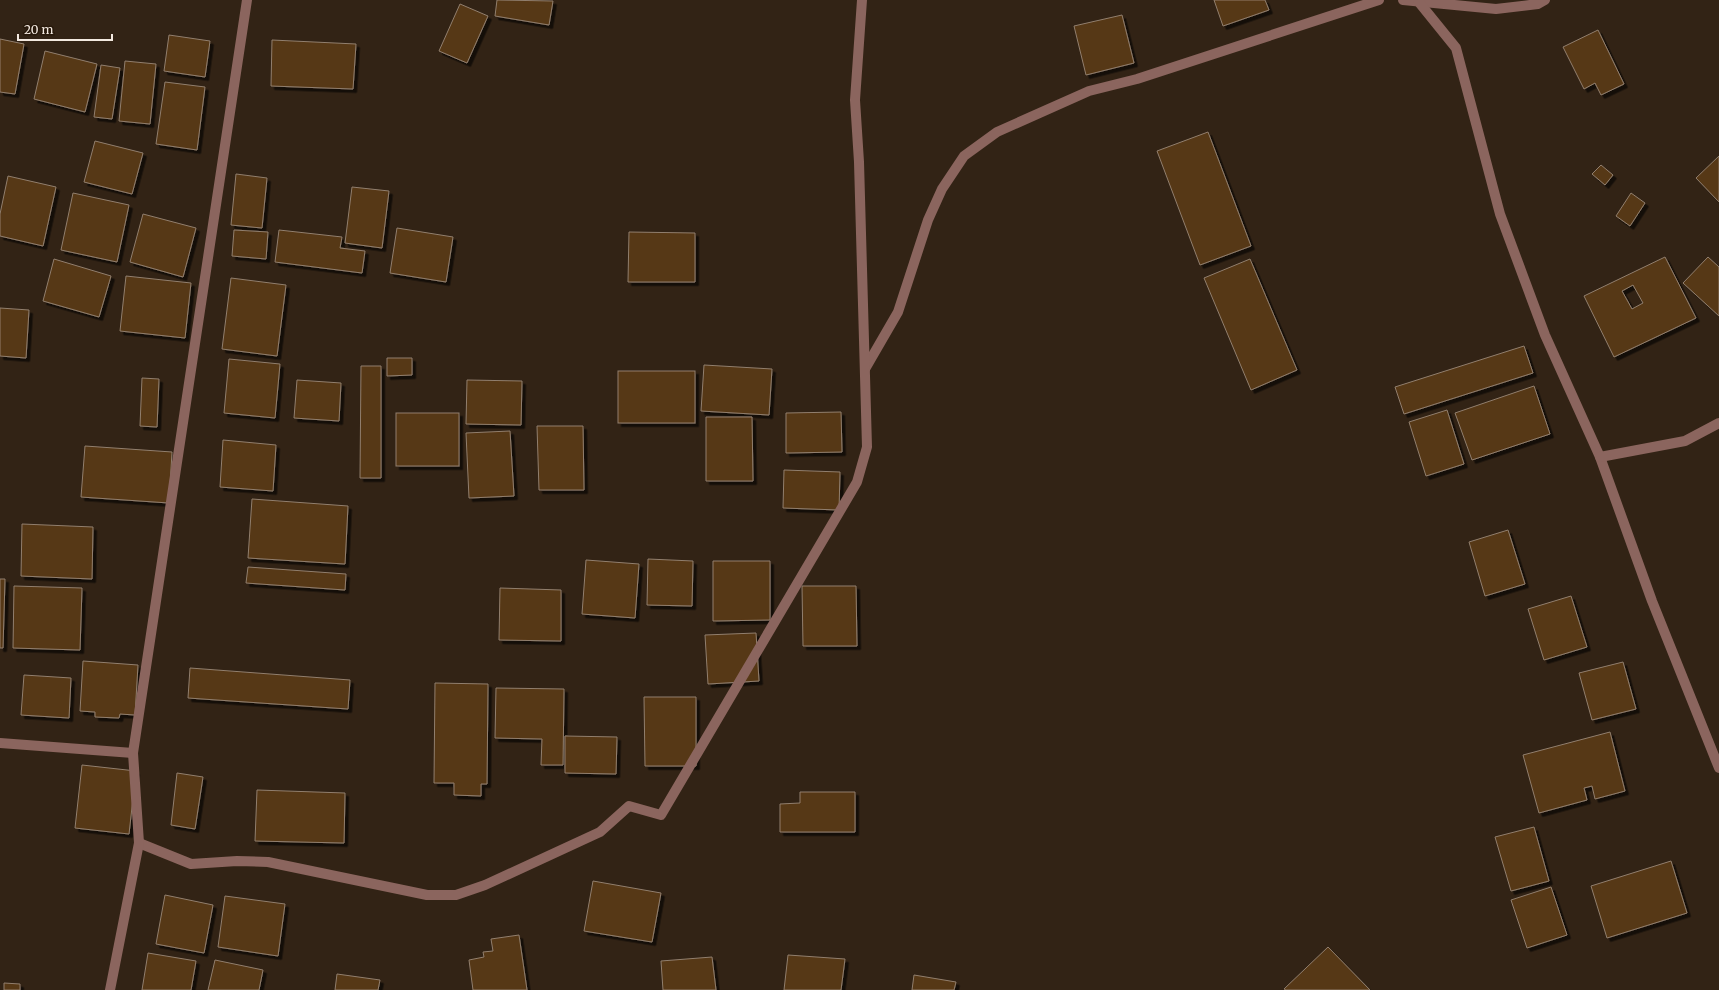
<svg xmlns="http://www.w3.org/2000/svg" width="1719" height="990" viewBox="0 0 1719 990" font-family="Merriweather,serif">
<defs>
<filter id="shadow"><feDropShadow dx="3.5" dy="3.5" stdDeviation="0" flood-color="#0009"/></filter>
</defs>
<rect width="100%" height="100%" fill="#322315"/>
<!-- building -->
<g fill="#573714" stroke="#917f6e" fill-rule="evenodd" filter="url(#shadow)">
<path d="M497,0L553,1L549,25L495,16Z"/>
<path d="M1214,0H1265L1269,10L1223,26Z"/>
<path d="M460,4L488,16L467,63L439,51Z"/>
<path d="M1122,15L1134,63L1086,75L1074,26Z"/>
<path d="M1598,30L1624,84L1601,95L1595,83L1584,89L1563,47Z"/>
<path d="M169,35L210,41L205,77L164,71Z"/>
<path d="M0,39L24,44L15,94L0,92Z"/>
<path d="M272,40L356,44L353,89L271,86Z"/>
<path d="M45,51L97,64L85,112L34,99Z"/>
<path d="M125,61L156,64L150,124L119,121Z"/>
<path d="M101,65L120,68L112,119L94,117Z"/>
<path d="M165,82L205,87L197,150L156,144Z"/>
<path d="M1208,132L1251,246L1200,265L1157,151Z"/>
<path d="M95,141L143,153L132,194L84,182Z"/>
<path d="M1719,156V202L1696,178Z"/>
<path d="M1601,165L1613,175L1605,185L1592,174Z"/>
<path d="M236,174L267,178L262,228L231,225Z"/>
<path d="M8,176L56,187L43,246L0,236V214Z"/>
<path d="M352,187L389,191L382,248L345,243Z"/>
<path d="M73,193L129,205L117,262L61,250Z"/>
<path d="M1631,193L1645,203L1630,226L1616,216Z"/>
<path d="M143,214L196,228L183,277L130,262Z"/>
<path d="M397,228L453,237L446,282L390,273Z"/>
<path d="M234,230L268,232L266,259L232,256Z"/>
<path d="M279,230L342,237L340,248L365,251L362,273L275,262Z"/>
<path d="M629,232L695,233V282H628Z"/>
<path d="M1665,257L1696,318L1614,357L1584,296ZM1633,285L1643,303L1632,309L1622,291Z"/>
<path d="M1708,257L1719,267V316L1683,283Z"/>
<path d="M54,259L111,276L99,317L43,301Z"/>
<path d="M1250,259L1297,370L1251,390L1204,278Z"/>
<path d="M126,276L191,283L185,338L120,331Z"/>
<path d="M231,278L286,285L277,356L222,349Z"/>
<path d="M0,308L29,310L26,358L0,356Z"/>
<path d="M1524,346L1533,373L1404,414L1395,387Z"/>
<path d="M387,358H412V375L387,376Z"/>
<path d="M229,359L280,364L275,418L224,413Z"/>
<path d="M704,365L772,369L769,415L701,411Z"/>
<path d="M361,366H381V478H360Z"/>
<rect x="618" y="371" width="77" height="52"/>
<path d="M142,378L159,379L157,427L140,426Z"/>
<path d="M297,380L341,383L339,421L294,418Z"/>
<path d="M467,380L522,381L521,425L466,424Z"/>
<path d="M1534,386L1550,434L1472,460L1455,413Z"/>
<path d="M1447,410L1464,464L1426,476L1409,422Z"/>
<path d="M841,412L842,452L786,453V413Z"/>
<rect x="396" y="413" width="63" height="53"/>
<path d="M706,417H752L753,481H706Z"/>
<path d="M537,426H583L584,490H539Z"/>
<path d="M510,431L514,496L469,498L466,433Z"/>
<path d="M223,440L276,445L273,491L220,487Z"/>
<path d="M85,446L172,452L169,503L81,497Z"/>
<path d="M784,470L840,472L839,510L783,508Z"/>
<path d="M252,499L348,506L345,564L248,558Z"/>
<path d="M22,524L93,527L92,579L21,576Z"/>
<path d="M1508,530L1525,584L1485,596L1469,542Z"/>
<path d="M648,559L693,561L692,606L647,605Z"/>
<path d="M586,560L639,564L635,618L582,614Z"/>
<path d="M713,561H770V620L713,621Z"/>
<path d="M248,567L346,574L345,590L246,583Z"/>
<path d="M0,579H5L3,648H0Z"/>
<path d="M14,586L82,588L80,650L13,648Z"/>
<path d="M802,586H856L857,646H803Z"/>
<path d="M500,588L561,590V641L499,640Z"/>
<path d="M1571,596L1587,647L1544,660L1528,609Z"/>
<path d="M756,633L759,681L708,684L705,635Z"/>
<path d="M83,661L138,665L135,715L120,714L119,718L95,717V712L80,711Z"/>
<path d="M1623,662L1636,709L1592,720L1579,673Z"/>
<path d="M190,668L350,680L348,709L188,698Z"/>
<path d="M24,675L71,678L69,718L21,715Z"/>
<path d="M435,683L488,684L487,784H481V796L454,795V783H434Z"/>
<path d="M496,688L564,689L563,765H541L542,739L495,738Z"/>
<path d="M644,697H696V766H645Z"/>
<path d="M1610,732L1625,791L1595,799L1592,786L1584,788L1587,800L1539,813L1523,755Z"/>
<path d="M565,736L617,737L616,774L565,773Z"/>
<path d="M82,765L136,771L129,834L75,828Z"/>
<path d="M177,773L203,777L195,829L171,825Z"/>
<path d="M257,790L345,793L344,843L255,841Z"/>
<path d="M800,792H855V832H780V804L800,803Z"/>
<path d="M1534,827L1549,881L1511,891L1495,837Z"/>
<path d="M1671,861L1687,913L1607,938L1591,886Z"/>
<path d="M593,881L661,893L652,942L584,931Z"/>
<path d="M1551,887L1567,935L1527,948L1511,900Z"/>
<path d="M165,895L213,905L204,953L156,944Z"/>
<path d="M225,896L285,904L278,956L218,947Z"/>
<path d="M519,935L527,990H473L469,960L484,957L483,952L493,951L491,939Z"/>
<path d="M1328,947L1370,990H1286L1284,989Z"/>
<path d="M148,953L196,961L191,990H142Z"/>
<path d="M788,955L845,959L841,990H784Z"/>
<path d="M712,957L716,990H663L661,961Z"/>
<path d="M215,960L263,970L259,990H208Z"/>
<path d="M337,974L380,980L378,990H335Z"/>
<path d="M914,975L956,982L954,990H912Z"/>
<path d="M4,983L20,984V990H4Z"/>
</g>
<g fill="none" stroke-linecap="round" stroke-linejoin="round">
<!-- minor -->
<g stroke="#8b655e" stroke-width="10">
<path d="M1403,0L1496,9L1538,4L1545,0"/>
<path d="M1418,1L1456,48L1500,214L1545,335L1600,457L1652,601L1719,768"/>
<path d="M865,369L898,312L928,220L942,189L964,156L997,132L1089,91L1137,79L1379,0"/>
<path d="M1600,457L1685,441L1719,423"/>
<path d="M0,743L133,753"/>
<path d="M139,843L191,864L237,861L268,862L427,895H456L485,885L600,832L629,806L661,815L857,482L867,447L859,162L855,100L862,0"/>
<path d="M110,990L139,843L133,753L247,0"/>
</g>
</g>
<!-- scale -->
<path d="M18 34v6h94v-6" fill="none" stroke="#f3e9e0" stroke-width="2"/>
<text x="24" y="34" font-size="12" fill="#f3e9e0" stroke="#28190b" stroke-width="3" paint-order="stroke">20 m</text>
</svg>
